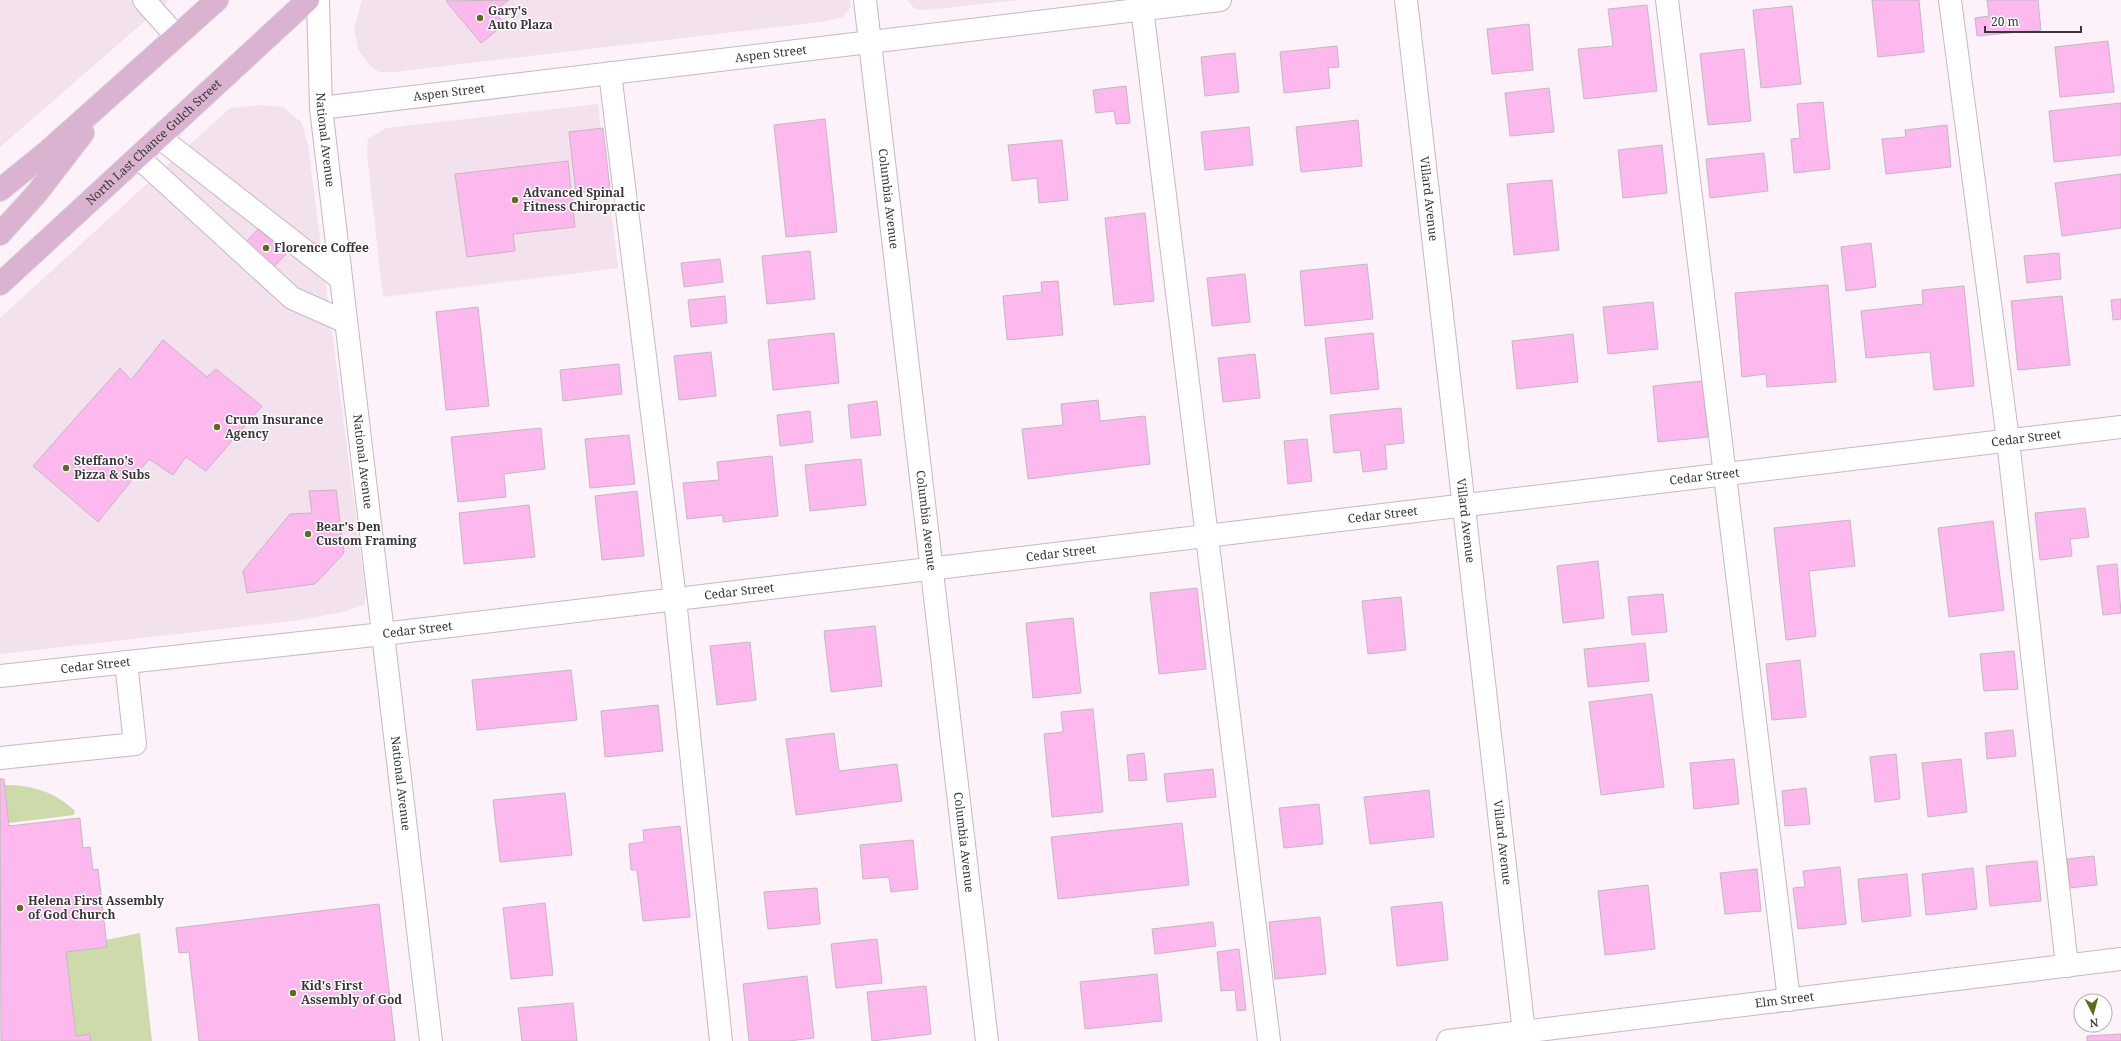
<svg xmlns="http://www.w3.org/2000/svg" width="2121" height="1041" viewBox="0 0 2121 1041" font-family="'Noto Serif',serif">
<rect width="100%" height="100%" fill="#fdf1fa"/>
<!-- built -->
<g fill="#f3e1ee">
<path d="M0,0H169L0,147Z"/>
<path d="M362,0H850L851,7L843,17L827,21L394,72H379L370,66L358,49L354,28Z"/>
<path d="M907,0H1018L927,10L915,9Z"/>
<path d="M598,104L618,268L383,297L367,154L368,139L386,128Z"/>
<path d="M260,105L283,107L302,123L308,145L366,595L364,605L343,612L300,620L0,654V318L230,108Z"/>
</g>
<!-- green -->
<g fill="#cddbaa">
<path d="M5,785C32,785 55,792 75,811L74,815L9,823Z"/>
<path d="M140,933L152,1041H91L90,1035L76,1036L66,952L106,940Z"/>
</g>
<!-- building -->
<g fill="#fdb9ee" stroke="#c3b8c0">
<path d="M509,0L494,11L505,24L481,43L446,1Z"/>
<path d="M1872,0H1919L1924,52L1878,57Z"/>
<path d="M1987,0H2038L2041,30L1977,36L1975,18L1989,16Z"/>
<path d="M1647,5L1657,91L1584,99L1578,49L1613,46L1608,9Z"/>
<path d="M1792,6L1801,84L1761,88L1753,10Z"/>
<path d="M1529,24L1533,70L1492,74L1487,29Z"/>
<path d="M2108,41L2114,92L2060,97L2055,47Z"/>
<path d="M1337,46L1339,67L1328,68L1330,88L1284,93L1280,52Z"/>
<path d="M1744,49L1751,121L1708,125L1700,54Z"/>
<path d="M1235,53L1239,92L1205,96L1201,57Z"/>
<path d="M1126,86L1130,123L1116,124L1114,111L1096,113L1093,90Z"/>
<path d="M1549,88L1554,132L1510,136L1505,93Z"/>
<path d="M1823,102L1830,169L1794,173L1791,139L1800,138L1797,104Z"/>
<path d="M2121,103V155L2054,162L2049,111Z"/>
<path d="M825,119L837,232L786,237L774,125Z"/>
<path d="M1358,120L1362,166L1301,172L1296,127Z"/>
<path d="M1947,125L1951,167L1886,174L1882,139L1906,137L1905,130Z"/>
<path d="M1249,127L1253,165L1205,170L1201,132Z"/>
<path d="M603,128L610,189L576,193L569,132Z"/>
<path d="M1062,140L1068,200L1039,203L1037,178L1012,181L1008,145Z"/>
<path d="M1662,145L1667,193L1623,198L1618,150Z"/>
<path d="M1764,153L1768,191L1710,198L1706,159Z"/>
<path d="M568,161L575,227L513,234L515,251L467,257L455,174Z"/>
<path d="M2121,174V228L2062,236L2055,183Z"/>
<path d="M1552,180L1559,250L1514,255L1507,184Z"/>
<path d="M1145,213L1154,301L1114,305L1105,218Z"/>
<path d="M258,229L286,254L274,267L246,242Z"/>
<path d="M1871,243L1876,287L1846,291L1841,247Z"/>
<path d="M810,251L815,299L767,304L762,256Z"/>
<path d="M2059,253L2061,279L2027,283L2024,256Z"/>
<path d="M720,259L723,282L684,287L681,263Z"/>
<path d="M1367,264L1373,319L1305,326L1300,271Z"/>
<path d="M1245,274L1250,322L1212,326L1207,278Z"/>
<path d="M1058,281L1063,335L1007,340L1003,296L1042,292L1041,282Z"/>
<path d="M1828,285L1836,382L1767,387L1766,374L1742,377L1735,293Z"/>
<path d="M1964,286L1974,386L1934,390L1930,352L1866,358L1861,311L1923,304L1922,290Z"/>
<path d="M725,296L727,323L691,327L688,300Z"/>
<path d="M2062,296L2070,365L2018,370L2011,301Z"/>
<path d="M2121,299V319L2113,320L2111,300Z"/>
<path d="M1653,302L1658,349L1608,354L1603,307Z"/>
<path d="M478,307L489,406L446,410L436,312Z"/>
<path d="M834,333L839,383L773,390L768,340Z"/>
<path d="M1373,333L1379,389L1331,394L1325,338Z"/>
<path d="M1573,334L1578,382L1517,389L1512,341Z"/>
<path d="M163,340L207,377L216,369L262,406L206,471L186,457L173,475L149,459L98,522L33,466L120,368L131,380Z"/>
<path d="M711,352L716,396L679,400L674,356Z"/>
<path d="M1255,354L1260,398L1223,402L1218,358Z"/>
<path d="M619,364L622,394L563,401L560,370Z"/>
<path d="M1702,381L1708,437L1658,442L1653,386Z"/>
<path d="M1098,400L1100,421L1145,416L1150,464L1028,479L1022,429L1063,425L1061,404Z"/>
<path d="M877,401L881,435L851,438L848,405Z"/>
<path d="M1401,408L1404,443L1385,445L1387,469L1363,472L1360,450L1334,453L1330,415Z"/>
<path d="M810,411L813,442L780,446L777,415Z"/>
<path d="M541,428L545,469L504,474L506,497L458,502L451,437Z"/>
<path d="M629,435L635,484L590,488L585,439Z"/>
<path d="M1307,439L1312,481L1288,484L1284,441Z"/>
<path d="M772,456L778,516L723,522V515L687,519L683,483L719,480L717,462Z"/>
<path d="M861,459L866,505L810,511L805,465Z"/>
<path d="M336,490L344,553L315,584L247,593L243,571L290,514L312,513L309,491Z"/>
<path d="M637,491L644,556L602,560L595,496Z"/>
<path d="M529,505L535,557L464,564L459,513Z"/>
<path d="M2085,508L2089,537L2070,539L2072,556L2040,560L2035,513Z"/>
<path d="M1850,520L1855,566L1809,571L1816,636L1786,640L1774,528Z"/>
<path d="M1993,521L2004,610L1949,617L1938,528Z"/>
<path d="M1598,561L1604,618L1563,623L1557,566Z"/>
<path d="M2117,564L2121,613L2103,615L2097,566Z"/>
<path d="M1197,588L1206,669L1159,674L1150,593Z"/>
<path d="M1663,594L1667,632L1632,635L1628,597Z"/>
<path d="M1401,597L1406,650L1368,654L1362,601Z"/>
<path d="M1073,618L1081,693L1033,698L1026,623Z"/>
<path d="M875,626L882,686L831,692L824,631Z"/>
<path d="M750,642L756,700L717,705L710,646Z"/>
<path d="M1645,643L1649,681L1588,687L1584,649Z"/>
<path d="M2014,651L2018,689L1984,691L1980,654Z"/>
<path d="M1800,660L1806,717L1772,720L1766,664Z"/>
<path d="M571,670L577,720L477,730L472,680Z"/>
<path d="M1652,694L1664,787L1601,795L1589,702Z"/>
<path d="M658,705L663,751L605,757L601,711Z"/>
<path d="M1093,709L1103,812L1052,817L1044,734L1063,732L1061,712Z"/>
<path d="M2013,730L2016,756L1987,759L1985,733Z"/>
<path d="M834,733L839,771L897,764L902,801L796,815L786,739Z"/>
<path d="M1144,753L1147,780L1129,781L1127,755Z"/>
<path d="M1896,754L1900,799L1875,802L1870,757Z"/>
<path d="M1734,759L1739,804L1694,809L1690,763Z"/>
<path d="M1961,759L1967,812L1928,817L1922,763Z"/>
<path d="M1213,769L1216,797L1167,802L1164,774Z"/>
<path d="M0,779H4L9,826L80,818L83,848L90,847L93,870L98,869L107,947L66,952L76,1036L90,1034L91,1041H1Z"/>
<path d="M1806,788L1810,824L1785,826L1782,791Z"/>
<path d="M1429,790L1434,837L1370,844L1364,797Z"/>
<path d="M565,793L572,855L500,862L493,800Z"/>
<path d="M1319,804L1323,844L1284,848L1279,808Z"/>
<path d="M1182,823L1189,885L1058,899L1051,837Z"/>
<path d="M680,826L690,917L643,921L637,870H631L629,844L644,842L643,830Z"/>
<path d="M913,840L918,889L891,892L889,877L863,879L860,845Z"/>
<path d="M2094,856L2097,885L2070,888L2067,859Z"/>
<path d="M2037,861L2041,901L1990,906L1986,866Z"/>
<path d="M1840,867L1846,924L1798,929L1793,888L1805,887L1803,871Z"/>
<path d="M1973,868L1977,909L1926,915L1922,874Z"/>
<path d="M1757,869L1761,911L1725,914L1720,873Z"/>
<path d="M1907,874L1911,916L1862,922L1858,879Z"/>
<path d="M1648,885L1655,949L1605,955L1598,891Z"/>
<path d="M817,888L820,924L768,929L764,892Z"/>
<path d="M1442,902L1448,960L1397,966L1391,907Z"/>
<path d="M545,903L553,975L511,979L503,908Z"/>
<path d="M379,904L395,1041H199L189,952L179,953L176,928Z"/>
<path d="M1320,917L1326,974L1275,979L1269,922Z"/>
<path d="M1213,922L1216,946L1155,954L1152,929Z"/>
<path d="M877,939L882,983L836,988L831,944Z"/>
<path d="M1239,949L1246,1010L1237,1011L1235,990L1221,991L1217,952Z"/>
<path d="M1157,974L1162,1021L1085,1029L1080,982Z"/>
<path d="M807,976L814,1038L789,1041H749L743,984Z"/>
<path d="M926,986L931,1034L872,1041L867,992Z"/>
<path d="M573,1003L577,1041H522L518,1008Z"/>
<path d="M2121,1034V1041H2087V1036Z"/>
</g>
<g fill="none" stroke-linecap="round" stroke-linejoin="round">
<!-- minor casing -->
<g stroke="#c4b9c1" stroke-width="24">
<g id="minor">
<path d="M144,0L176,36"/>
<path id="s1" d="M318,0L321,108L431,1041"/>
<path id="s2" d="M865,0L987,1041"/>
<path d="M1141,0L1269,1041"/>
<path id="s3" d="M1406,0L1525,1041"/>
<path d="M1667,0L1789,1000"/>
<path d="M1950,0L2008,440L2067,966"/>
<path d="M610,73L675,599L721,1041"/>
<path id="s4" d="M321,108L1220,0"/>
<path d="M159,137L341,279"/>
<path d="M138,157L292,298L346,322"/>
<path id="s5" d="M0,676L383,634L2121,427"/>
<path d="M0,758L135,744L126,662"/>
<path id="s6" d="M1448,1041L2121,959"/>
</g>
</g>
<!-- major casing -->
<g stroke="#d7d7d7" stroke-width="24">
<g id="major">
<path d="M0,190L48,151L217,0"/>
<path d="M0,234L37,193L83,133"/>
<path id="s7" d="M0,284L308,0"/>
</g>
</g>
<!-- minor -->
<use href="#minor" stroke="#fff" stroke-width="22"/>
<!-- major -->
<use href="#major" stroke="#d9b3d0" stroke-width="22"/>
</g>
<!-- markers -->
<g fill="#5c6d19" stroke="#fff" stroke-width="1.5">
<circle cx="480" cy="18" r="4"/>
<circle cx="515" cy="200" r="4"/>
<circle cx="266" cy="248" r="4"/>
<circle cx="217" cy="427" r="4"/>
<circle cx="66" cy="468" r="4"/>
<circle cx="308" cy="534" r="4"/>
<circle cx="20" cy="908" r="4"/>
<circle cx="293" cy="993" r="4"/>
</g>
<g text-anchor="middle" stroke-width="3" stroke-linejoin="round" paint-order="stroke">
<!-- poi labels -->
<g font-size="12" font-weight="bold" fill="#393538" stroke="#fff" text-anchor="start">
<text x="488" y="15">Gary's<tspan x="488" dy="14">Auto Plaza</tspan></text>
<text x="523" y="197">Advanced Spinal<tspan x="523" dy="14">Fitness Chiropractic</tspan></text>
<text x="274" y="252">Florence Coffee</text>
<text x="225" y="424">Crum Insurance<tspan x="225" dy="14">Agency</tspan></text>
<text x="74" y="465">Steffano's<tspan x="74" dy="14">Pizza &amp; Subs</tspan></text>
<text x="316" y="531">Bear's Den<tspan x="316" dy="14">Custom Framing</tspan></text>
<text x="28" y="905">Helena First Assembly<tspan x="28" dy="14">of God Church</tspan></text>
<text x="301" y="990">Kid's First<tspan x="301" dy="14">Assembly of God</tspan></text>
</g>
<!-- street labels -->
<g font-size="12" fill="#393538" stroke="#fff">
<text dy="4" stroke="none"><textPath href="#s4" startOffset="453">Aspen Street</textPath></text>
<text dy="4" stroke="none"><textPath href="#s4" startOffset="129">Aspen Street</textPath></text>
<text dy="4" stroke="none"><textPath href="#s1" startOffset="140">National Avenue</textPath></text>
<text dy="4" stroke="none"><textPath href="#s7" startOffset="209">North Last Chance Gulch Street</textPath></text>
<text dy="4" stroke="none"><textPath href="#s2" startOffset="200">Columbia Avenue</textPath></text>
<text dy="4" stroke="none"><textPath href="#s3" startOffset="200">Villard Avenue</textPath></text>
<text dy="4" stroke="none"><textPath href="#s5" startOffset="2040">Cedar Street</textPath></text>
<text dy="4" stroke="none"><textPath href="#s1" startOffset="464">National Avenue</textPath></text>
<text dy="4" stroke="none"><textPath href="#s5" startOffset="1716">Cedar Street</textPath></text>
<text dy="4" stroke="none"><textPath href="#s5" startOffset="1392">Cedar Street</textPath></text>
<text dy="4" stroke="none"><textPath href="#s2" startOffset="524">Columbia Avenue</textPath></text>
<text dy="4" stroke="none"><textPath href="#s3" startOffset="524">Villard Avenue</textPath></text>
<text dy="4" stroke="none"><textPath href="#s5" startOffset="1068">Cedar Street</textPath></text>
<text dy="4" stroke="none"><textPath href="#s5" startOffset="744">Cedar Street</textPath></text>
<text dy="4" stroke="none"><textPath href="#s5" startOffset="420">Cedar Street</textPath></text>
<text dy="4" stroke="none"><textPath href="#s5" startOffset="96">Cedar Street</textPath></text>
<text dy="4" stroke="none"><textPath href="#s1" startOffset="788">National Avenue</textPath></text>
<text dy="4" stroke="none"><textPath href="#s2" startOffset="848">Columbia Avenue</textPath></text>
<text dy="4" stroke="none"><textPath href="#s3" startOffset="848">Villard Avenue</textPath></text>
<text dy="4" stroke="none"><textPath href="#s6" startOffset="339">Elm Street</textPath></text>
</g>
</g>
<!-- north arrow -->
<g transform="translate(2093 1013) rotate(174)"><circle r="19" fill="#ffffff" stroke="#b0aeaf"/>
<path d="M0-3L7 15L0 10L-7 15Z" fill="#5c6d19"/>
<text y="-6" font-size="11" font-weight="bold" text-anchor="middle" fill="#393538">N</text>
</g>
<!-- scale -->
<path d="M1985 26v6h96v-6" fill="none" stroke="#393538" stroke-width="2"/>
<text x="1991" y="26" font-size="12" fill="#393538" stroke="#ffffff" stroke-width="3" paint-order="stroke">20 m</text>
</svg>
